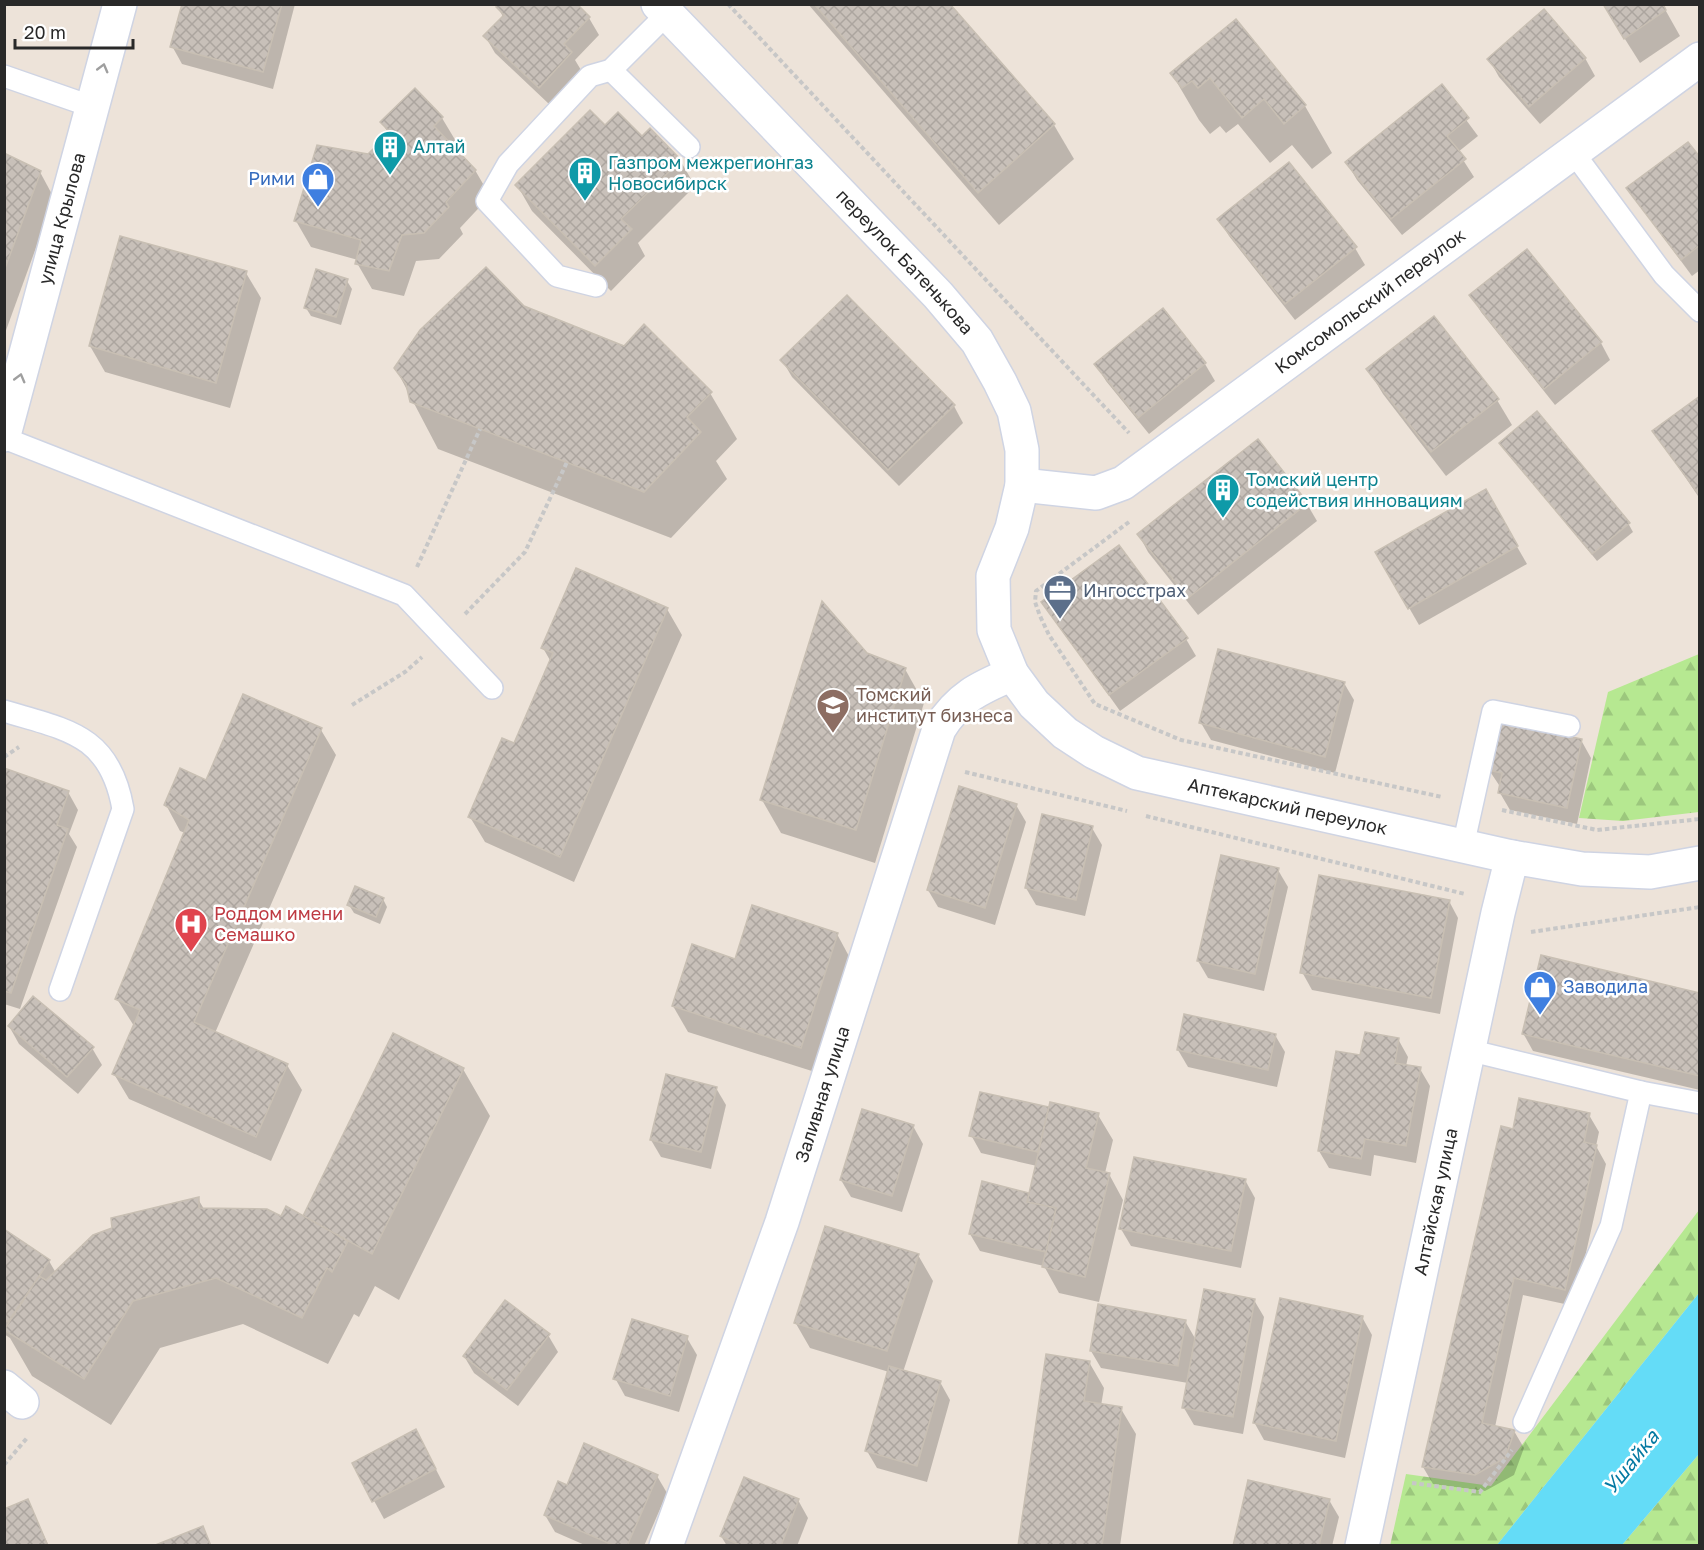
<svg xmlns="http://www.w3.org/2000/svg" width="1704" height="1550" viewBox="0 0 1704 1550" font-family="'Golos Text',sans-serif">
<defs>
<pattern id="forest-firs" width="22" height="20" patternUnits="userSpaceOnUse" patternTransform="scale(1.5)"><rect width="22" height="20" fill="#b6e891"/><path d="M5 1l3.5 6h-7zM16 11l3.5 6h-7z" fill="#9cc77d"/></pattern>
<pattern id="building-cross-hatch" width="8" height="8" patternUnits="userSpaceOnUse" patternTransform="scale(1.5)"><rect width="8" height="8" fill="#c8c0b9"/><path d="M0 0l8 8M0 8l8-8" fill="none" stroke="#aca59f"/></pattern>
</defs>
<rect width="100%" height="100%" fill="#ede3d9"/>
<!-- forest -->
<g fill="url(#forest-firs)">
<path d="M1699,654V812L1623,821L1579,818L1608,692Z"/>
<path d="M1699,1210V1293L1497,1545L1390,1546L1406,1474L1491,1486Z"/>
<path d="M1699,1454V1545H1622Z"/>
</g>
<!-- water -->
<path fill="#64dcf7" d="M1699,1293V1454L1622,1545H1497Z"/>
<!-- shadow -->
<g fill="#0003">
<path d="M183,4H295L273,89L182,64L172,46Z"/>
<path d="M808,4H948L1054,125L1074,159L999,225Z"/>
<path d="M1603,4H1662L1680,36L1640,63Z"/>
<path d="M498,7L589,18L599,35L575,60L581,70L549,104L495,53L485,36L503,17Z"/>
<path d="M1236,22L1305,106L1332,153L1312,169L1292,145L1270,163L1238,124L1226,133L1220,126L1210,134L1199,120L1172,74Z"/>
<path d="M1585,58L1595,76L1540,124L1499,77L1489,59Z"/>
<path d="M1441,86L1478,136L1458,152L1474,177L1402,235L1357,180L1347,163Z"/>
<path d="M442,118L457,143L453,147L475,170L490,196L460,228L463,234L439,259L416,261L404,296L372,289L357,263L358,260L311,247L296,221L389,135L382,122Z"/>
<path d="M605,127L642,138L680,160L695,186L638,243L645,256L611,291L532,211L517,185Z"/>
<path d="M4,153L40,172L54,198L4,336Z"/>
<path d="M1700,159V270L1692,276L1628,189Z"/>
<path d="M1219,219L1355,248L1365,265L1295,320L1229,236Z"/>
<path d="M1527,251L1601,343L1610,360L1555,405L1481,312L1471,295Z"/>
<path d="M246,273L261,298L230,408L105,372L90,346Z"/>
<path d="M347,281L352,289L341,325L311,316L306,308Z"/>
<path d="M523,307L710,393L737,439L716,461L727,479L671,538L438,449L396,369Z"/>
<path d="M782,360L954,406L963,423L899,486L792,377Z"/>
<path d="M1096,364H1205L1215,381L1149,434L1106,381Z"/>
<path d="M1368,369L1497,400L1512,425L1446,476L1383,394Z"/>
<path d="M1700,398V499L1654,431Z"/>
<path d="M1258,441L1307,504L1317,521L1198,615L1148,552L1139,535Z"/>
<path d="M1501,443L1628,523L1633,532L1597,561Z"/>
<path d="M1485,491L1527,564L1419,625L1377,552Z"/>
<path d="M1043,603L1186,639L1196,656L1120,711Z"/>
<path d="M667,609L682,635L574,882L485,842L470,817L515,745L551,662L543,648Z"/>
<path d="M866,654L905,669L924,703L875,863L781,833L762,800Z"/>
<path d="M1344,683L1354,700L1335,773L1211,740L1201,723Z"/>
<path d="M321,730L336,755L215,1033L287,1065L302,1090L271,1161L129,1099L114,1074L134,1026L117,999L185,833L180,831L166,805L207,783Z"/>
<path d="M1581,740L1591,758L1577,824L1510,810L1500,793L1501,788L1489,770Z"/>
<path d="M4,770L68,792L78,810L69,834L77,847L20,1009L4,1004Z"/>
<path d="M1016,805L1026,822L995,925L938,907L928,890Z"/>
<path d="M1092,828L1102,845L1085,916L1036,905L1026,888Z"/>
<path d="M1278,870L1288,887L1264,991L1208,978L1198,961Z"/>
<path d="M383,899L387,907L380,924L354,913L349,905Z"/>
<path d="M1449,901L1458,918L1440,1014L1312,990L1302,972Z"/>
<path d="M837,934L851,960L815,1072L688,1032L673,1006L736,960Z"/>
<path d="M1700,995V1090L1533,1051L1523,1033Z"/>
<path d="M9,1026L92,1048L102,1065L78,1094L19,1044Z"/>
<path d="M1275,1035L1285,1052L1277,1087L1188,1067L1178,1050Z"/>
<path d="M1398,1039L1408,1057L1406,1066L1420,1069L1430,1086L1416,1163L1374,1155L1371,1176L1329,1168L1319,1151L1362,1057Z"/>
<path d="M463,1069L490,1116L399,1300L375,1286L359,1317L354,1314L328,1364L243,1324L160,1348L111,1425L32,1376L10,1338L4,1334V1230L49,1261L56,1273L198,1199L204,1209L282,1218H304Z"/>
<path d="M716,1088L726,1105L711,1169L661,1157L651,1140Z"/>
<path d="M1048,1109L1098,1115L1113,1140L1105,1173L1109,1174L1123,1200L1099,1302L1059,1293L1044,1266L980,1251L970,1234L983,1183L1030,1194L1037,1166L981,1153L971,1135Z"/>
<path d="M1589,1115L1599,1132L1596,1146L1606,1164L1574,1306L1523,1295L1495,1427L1514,1431L1524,1448L1514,1475L1485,1491L1433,1484L1423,1467Z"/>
<path d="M913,1126L923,1144L902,1212L851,1197L841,1180Z"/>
<path d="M1245,1180L1255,1198L1241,1268L1131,1246L1121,1229Z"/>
<path d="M918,1255L933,1281L903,1372L940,1382L950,1400L927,1482L877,1468L867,1451L889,1372L810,1348L795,1322Z"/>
<path d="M1254,1300L1264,1317L1243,1434L1194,1425L1184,1408L1188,1383L1101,1368L1091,1351L1185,1321L1196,1340Z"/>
<path d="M1362,1317L1372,1335L1345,1458L1264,1440L1254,1422Z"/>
<path d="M548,1335L558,1352L518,1406L474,1373L464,1356Z"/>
<path d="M687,1338L697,1355L679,1412L625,1396L615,1378Z"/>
<path d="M1089,1362L1104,1388L1101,1406L1121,1409L1136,1434L1120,1546H1019Z"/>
<path d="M425,1448L445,1487L384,1519L354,1464Z"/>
<path d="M657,1476L667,1493L644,1546H587L555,1532L545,1515L567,1487Z"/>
<path d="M798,1500L808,1518L797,1546H727L721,1536Z"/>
<path d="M1329,1500L1339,1517L1332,1546H1235Z"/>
<path d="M27,1501L49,1546H4Z"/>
</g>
<!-- building -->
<g fill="url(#building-cross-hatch)" stroke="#c8bfb3" stroke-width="1.5">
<path d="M182,4H282L263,72L170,47Z"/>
<path d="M498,4H577L590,17L564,44L572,52L539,88L483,36L504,15L496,7Z"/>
<path d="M814,4H950L1055,124L978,193Z"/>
<path d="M1603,4H1663L1666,10L1624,39Z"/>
<path d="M1544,9L1586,58L1529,107L1487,59Z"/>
<path d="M1236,19L1306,105L1284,124L1264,99L1242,118L1210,78L1198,88L1192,81L1182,88L1170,73Z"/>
<path d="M1442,84L1469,118L1447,136L1466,159L1391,219L1345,162Z"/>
<path d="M415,88L443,117L434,126L476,170L446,202L449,207L424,233L402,235L389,271L355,264L361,240L294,221L317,145L368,154L390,132L380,122Z"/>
<path d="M590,110L605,125L618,112L642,136L650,128L681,160L621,219L632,229L595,266L515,185Z"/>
<path d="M1688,142L1700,157V245L1681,260L1626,188Z"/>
<path d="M4,153L41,171L4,271Z"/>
<path d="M1289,162L1357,247L1285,304L1217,219Z"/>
<path d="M120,236L247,271L216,383L89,346Z"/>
<path d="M1527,249L1602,342L1544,389L1469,295Z"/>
<path d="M486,267L524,306L624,346L644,324L712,392L687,417L701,432L644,492L410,402L406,384L394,368L420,330Z"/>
<path d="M316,269L348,279L336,317L304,308Z"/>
<path d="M847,295L955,405L888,470L780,360Z"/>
<path d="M1163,308L1206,363L1138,418L1094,364Z"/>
<path d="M1434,316L1499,399L1431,452L1366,369Z"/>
<path d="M1700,396V496L1652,431Z"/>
<path d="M1537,411L1630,523L1592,554L1499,443Z"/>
<path d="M1258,439L1308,503L1188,598L1137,534Z"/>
<path d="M1486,489L1518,546L1408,609L1375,552Z"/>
<path d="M1119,545L1188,638L1109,695L1041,602Z"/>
<path d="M576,568L668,608L560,857L468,817L502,738L514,743L553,653L541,648Z"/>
<path d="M822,601L867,653L906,668L856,830L760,800Z"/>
<path d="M1218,649L1345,682L1325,757L1199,723Z"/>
<path d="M243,694L322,728L194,1022L288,1064L256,1137L112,1074L140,1010L115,999L189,820L164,805L180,768L206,780Z"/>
<path d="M1498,722L1582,739L1567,808L1498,793L1502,773L1487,770Z"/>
<path d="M4,768L69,791L57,825L68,829L11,993L4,991Z"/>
<path d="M959,786L1017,804L985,908L927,890Z"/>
<path d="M1042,814L1093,826L1076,900L1025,888Z"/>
<path d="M1221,855L1279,868L1255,974L1197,961Z"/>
<path d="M1319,875L1450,900L1431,998L1300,973Z"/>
<path d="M355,886L384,898L376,917L347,905Z"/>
<path d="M752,905L838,933L801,1048L672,1006L692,944L735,959Z"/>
<path d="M1541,955L1700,993V1076L1522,1034Z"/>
<path d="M33,996L94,1047L67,1077L8,1026Z"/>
<path d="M1184,1014L1276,1034L1268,1070L1177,1050Z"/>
<path d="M1365,1032L1399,1038L1395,1063L1421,1067L1406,1146L1365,1139L1361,1159L1318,1151L1336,1051L1360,1055Z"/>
<path d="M393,1033L464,1068L372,1254L303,1216Z"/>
<path d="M666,1074L717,1087L701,1152L650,1140Z"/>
<path d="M980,1092L1049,1107L1038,1152L969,1136Z"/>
<path d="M1519,1098L1590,1113L1584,1142L1597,1145L1565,1290L1514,1278L1482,1423L1515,1430L1505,1458L1475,1475L1422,1467L1501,1126L1513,1129Z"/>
<path d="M1050,1102L1099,1113L1086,1168L1110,1173L1085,1277L1042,1267L1056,1208L1027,1202Z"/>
<path d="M862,1109L914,1125L892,1196L840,1180Z"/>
<path d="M1134,1157L1246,1179L1231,1251L1119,1229Z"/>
<path d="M982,1181L1029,1193L1027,1202L1056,1208L1046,1252L969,1234Z"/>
<path d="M199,1197V1208L267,1209L281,1216L286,1206L348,1241L332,1272L327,1268L302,1318L216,1278L133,1301L84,1379L4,1330L39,1276L46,1280L93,1235L112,1228L111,1218Z"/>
<path d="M825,1226L919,1254L887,1351L794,1323Z"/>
<path d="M4,1229L50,1260L8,1322L4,1320Z"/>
<path d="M1204,1289L1255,1299L1233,1417L1182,1408Z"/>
<path d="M1280,1298L1363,1316L1336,1441L1253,1423Z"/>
<path d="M505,1300L550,1334L507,1390L463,1356Z"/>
<path d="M1098,1304L1186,1320L1178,1366L1090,1351Z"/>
<path d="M632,1319L688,1336L670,1396L613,1379Z"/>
<path d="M1046,1354L1090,1361L1084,1401L1122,1407L1102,1546H1018Z"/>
<path d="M889,1366L941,1381L917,1466L865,1451Z"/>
<path d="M416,1429L436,1469L372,1502L352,1463Z"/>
<path d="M584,1443L658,1475L627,1546H615L544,1515L558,1481L567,1485Z"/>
<path d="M744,1477L799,1499L781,1546H742L720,1536Z"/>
<path d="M1248,1480L1330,1499L1319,1546H1233Z"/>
<path d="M28,1499L48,1546H4V1509Z"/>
<path d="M203,1526L211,1546H153Z"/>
</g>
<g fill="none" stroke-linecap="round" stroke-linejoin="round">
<!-- lane casing -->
<g stroke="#cfd4e3" stroke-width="24">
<g id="lane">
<path d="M611,70L689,147"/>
<path d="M4,76L93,107"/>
<path d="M1573,152L1664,275L1700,311"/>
<path d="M596,286L557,276L487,201L508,164L590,76L611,70L667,14"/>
<path d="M4,438L404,595L492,688"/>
<path d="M4,711C67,730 110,734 123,809L60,990"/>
<path d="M1463,846L1493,711L1569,726"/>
<path d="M1468,1050L1641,1092L1611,1226L1524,1422"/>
<path d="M1641,1092L1700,1103"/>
</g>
</g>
<!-- street casing -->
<g stroke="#cfd4e3" stroke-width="36">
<g id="street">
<path id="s1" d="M1022,485L1096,493L1123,483L1700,59"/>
<path d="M4,1387L22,1402"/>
<path id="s2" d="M666,1546L782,1222L939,729C959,697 979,688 1012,674"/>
</g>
</g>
<!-- secondary casing -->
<g stroke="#cfd4e3" stroke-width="36">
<g id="secondary">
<path id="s3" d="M658,4L938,295L977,341L1000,382L1014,411L1022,450V485L1012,528L993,576L994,630L1012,674L1034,704L1065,733L1094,752L1137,773L1512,857L1582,869L1650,872L1700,863"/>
<path id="s4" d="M4,435L120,4"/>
<path id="s5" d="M1362,1546L1498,913L1512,857"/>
</g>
</g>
<!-- path -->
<g stroke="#c7c7c7" stroke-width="4" stroke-dasharray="4.5 3" stroke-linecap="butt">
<path d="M728,4L1129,433"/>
<path d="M1129,522L1036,591L1035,602L1040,616L1049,635L1095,704L1181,740L1442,797"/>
<path d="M417,567L480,429"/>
<path d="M465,614L525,552L567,462"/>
<path d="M352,705L405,672L422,657"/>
<path d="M4,757L19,747"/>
<path d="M965,772L1127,811"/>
<path d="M1502,810L1597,830L1700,819"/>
<path d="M1146,816L1465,894"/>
<path d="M1531,932L1700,907"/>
<path d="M4,1465L27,1438"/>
<path d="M1412,1483L1480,1492L1512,1450"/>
</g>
<!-- lane -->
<use href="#lane" stroke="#fff" stroke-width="21"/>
<!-- street -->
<use href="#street" stroke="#fff" stroke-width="33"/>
<!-- secondary -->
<use href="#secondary" stroke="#fff" stroke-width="33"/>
</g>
<!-- one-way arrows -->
<defs><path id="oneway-chevron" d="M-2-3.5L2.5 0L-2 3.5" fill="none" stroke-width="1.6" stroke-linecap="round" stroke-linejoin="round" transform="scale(1.5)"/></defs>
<g stroke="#9f9f9f">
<use href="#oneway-chevron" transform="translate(103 68) rotate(-75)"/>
<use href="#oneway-chevron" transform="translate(20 378) rotate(-75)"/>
</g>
<!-- icons -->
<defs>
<g id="building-pin" transform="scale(1.725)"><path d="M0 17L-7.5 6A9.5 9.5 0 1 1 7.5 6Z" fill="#0f9aa8" stroke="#fff"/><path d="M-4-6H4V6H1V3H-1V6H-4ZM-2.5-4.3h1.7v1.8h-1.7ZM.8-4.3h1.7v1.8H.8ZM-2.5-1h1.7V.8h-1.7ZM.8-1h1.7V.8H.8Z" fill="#fff"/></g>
<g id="shop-pin" transform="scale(1.725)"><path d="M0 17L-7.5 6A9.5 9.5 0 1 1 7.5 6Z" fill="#3f7fe0" stroke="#fff"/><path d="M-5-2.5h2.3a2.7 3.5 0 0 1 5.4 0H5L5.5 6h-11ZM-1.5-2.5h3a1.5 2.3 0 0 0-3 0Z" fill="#fff"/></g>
<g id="office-pin" transform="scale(1.725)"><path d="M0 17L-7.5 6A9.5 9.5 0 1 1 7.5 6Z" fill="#5c6f8a" stroke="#fff"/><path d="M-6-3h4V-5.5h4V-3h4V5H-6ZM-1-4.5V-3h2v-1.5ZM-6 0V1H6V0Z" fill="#fff"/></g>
<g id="university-pin" transform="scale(1.725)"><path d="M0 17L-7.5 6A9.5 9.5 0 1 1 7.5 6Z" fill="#8d6e63" stroke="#fff"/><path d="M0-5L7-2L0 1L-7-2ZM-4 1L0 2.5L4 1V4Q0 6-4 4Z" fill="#fff"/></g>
<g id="hospital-pin" transform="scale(1.725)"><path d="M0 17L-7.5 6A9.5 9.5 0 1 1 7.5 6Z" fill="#e0444e" stroke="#fff"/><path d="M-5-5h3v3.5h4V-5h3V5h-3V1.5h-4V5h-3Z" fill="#fff"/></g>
</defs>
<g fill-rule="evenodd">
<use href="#building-pin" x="390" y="147"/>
<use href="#building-pin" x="585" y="173"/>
<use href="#shop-pin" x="318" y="179"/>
<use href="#building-pin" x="1223" y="490"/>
<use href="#office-pin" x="1060" y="591"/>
<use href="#university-pin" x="833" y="705"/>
<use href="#hospital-pin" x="191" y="924"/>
<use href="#shop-pin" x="1540" y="987"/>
</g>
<g text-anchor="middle" stroke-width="5" stroke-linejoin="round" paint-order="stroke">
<!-- culture labels -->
<g font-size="18" fill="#0d838f" stroke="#fff" text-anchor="start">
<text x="413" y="153">Алтай</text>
<text x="608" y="169">Газпром межрегионгаз<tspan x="608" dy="21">Новосибирск</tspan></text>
<text x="1246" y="486">Томский центр<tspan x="1246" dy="21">содействия инновациям</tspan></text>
</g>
<!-- shop labels -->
<g font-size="18" fill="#366cbe" stroke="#fff" text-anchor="end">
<text x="295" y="185">Рими</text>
<text x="1563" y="993" text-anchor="start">Заводила</text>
</g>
<!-- street labels -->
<g font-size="18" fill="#292929" stroke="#fff">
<text dy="6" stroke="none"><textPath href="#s4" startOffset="224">улица Крылова</textPath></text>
<text dy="6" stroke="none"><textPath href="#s3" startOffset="357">переулок Батенькова</textPath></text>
<text dy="6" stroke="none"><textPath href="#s1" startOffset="410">Комсомольский переулок</textPath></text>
<text dy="6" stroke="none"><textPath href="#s3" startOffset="1132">Аптекарский переулок</textPath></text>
<text dy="6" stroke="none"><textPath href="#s2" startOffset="478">Заливная улица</textPath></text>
<text dy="6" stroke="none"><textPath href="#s5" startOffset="352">Алтайская улица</textPath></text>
</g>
<!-- service labels -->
<g font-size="18" fill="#4e5e75" stroke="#fff" text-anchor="start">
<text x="1083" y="597">Ингосстрах</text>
</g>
<!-- education labels -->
<g font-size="18" fill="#785e54" stroke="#fff" text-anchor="start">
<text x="856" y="701">Томский<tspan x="856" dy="21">институт бизнеса</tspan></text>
</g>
<!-- health labels -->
<g font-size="18" fill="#be3a42" stroke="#fff" text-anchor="start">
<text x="214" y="920">Роддом имени<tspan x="214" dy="21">Семашко</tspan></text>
</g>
<!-- water labels -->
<g font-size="20" font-style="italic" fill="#0479a2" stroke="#fff">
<text transform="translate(1631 1462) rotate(-51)" y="7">Ушайка</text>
</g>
</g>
<!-- border -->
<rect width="1704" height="1550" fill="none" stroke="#292929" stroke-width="12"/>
<!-- scale -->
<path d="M15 39v9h118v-9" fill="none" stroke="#292929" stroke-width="3"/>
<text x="24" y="39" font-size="18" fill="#292929" stroke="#ffffff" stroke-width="4.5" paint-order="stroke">20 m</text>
</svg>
